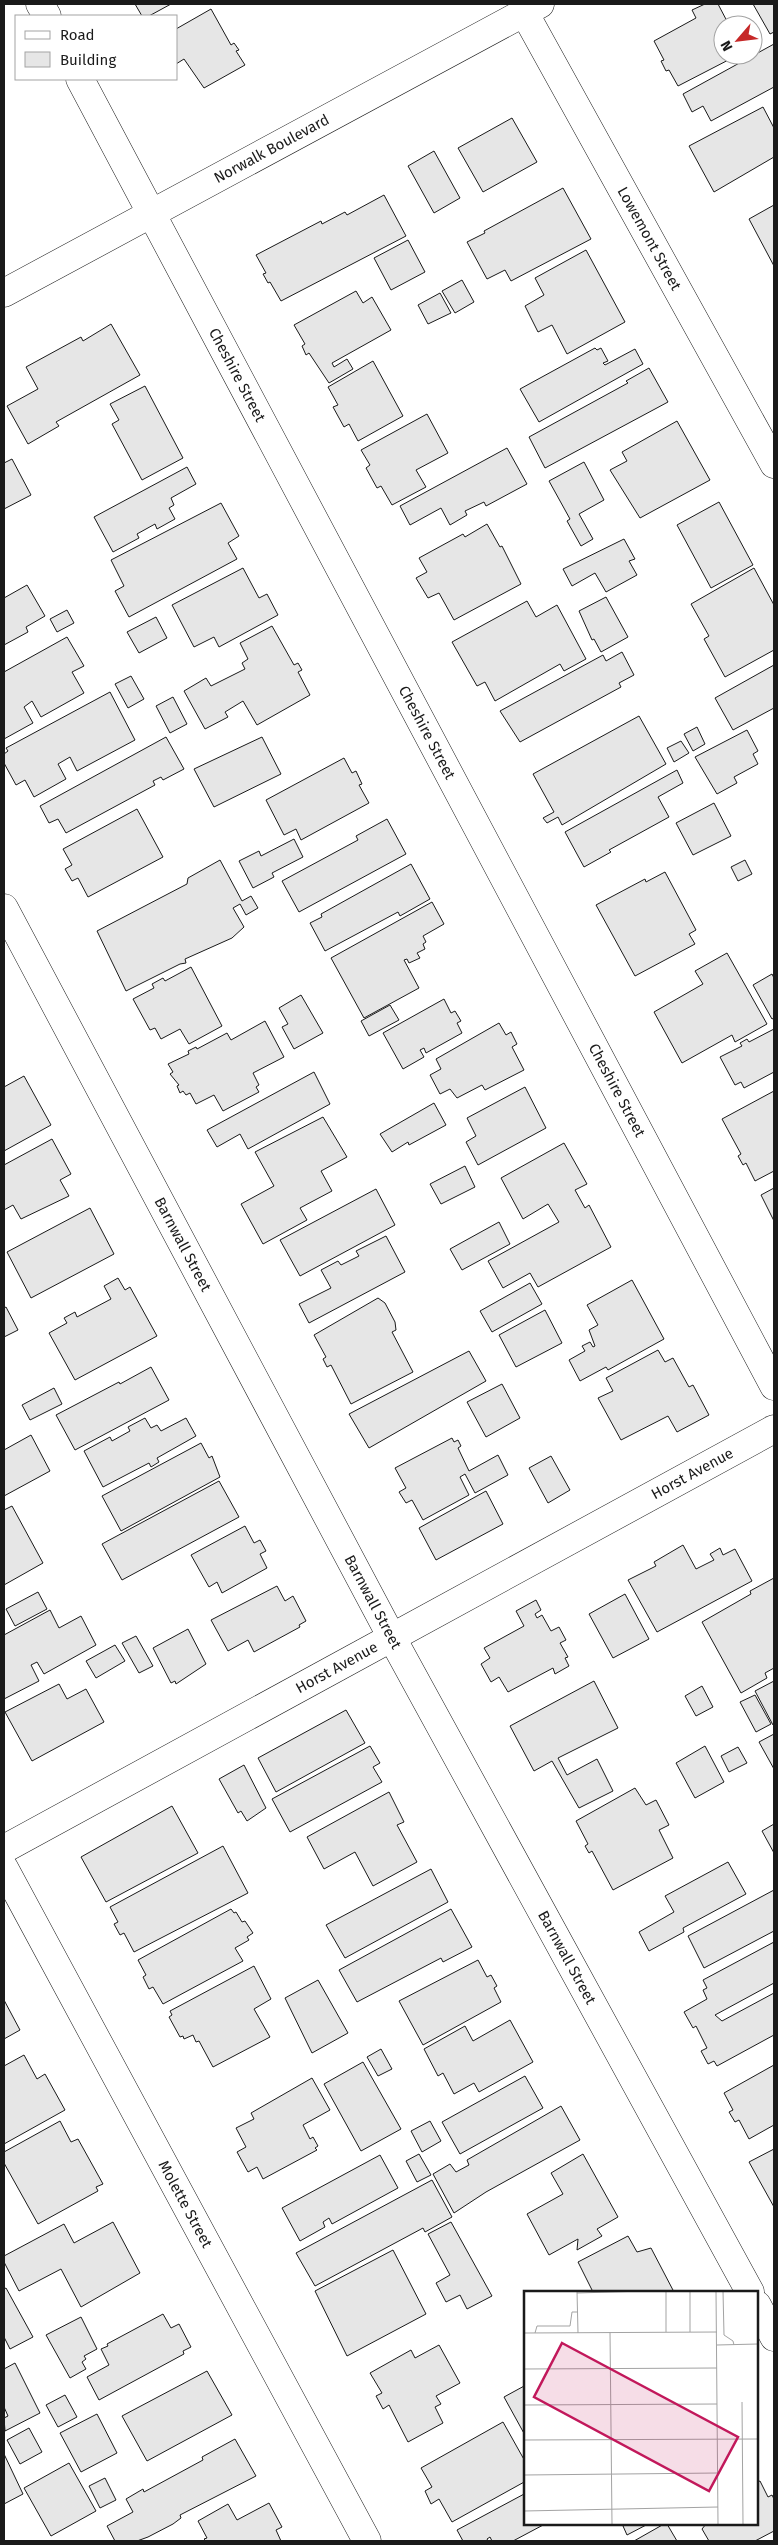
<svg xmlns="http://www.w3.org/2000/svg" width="778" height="2545" viewBox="0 0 778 2545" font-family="'Fira Sans',sans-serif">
<rect width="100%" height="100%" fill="#fff"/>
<!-- building -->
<g fill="#e6e6e6" stroke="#1a1a1a">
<path d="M135,4H171L149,16H142Z"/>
<path d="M705,4H718L729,25H723V55H738L678,86L669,70L666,71L661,61L664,60L654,41L696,18L692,10Z"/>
<path d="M753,4H774V32L770,34Z"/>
<path d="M211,9L231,45L234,43L239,50L236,51L245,65L204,88L184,59L176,64V29Z"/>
<path d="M774,44V87L711,121L703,106L692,112L683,94Z"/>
<path d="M763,107L774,128V157L714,192L689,146Z"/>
<path d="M512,118L537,162L483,192L458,148Z"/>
<path d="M434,151L460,198L434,213L408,166Z"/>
<path d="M563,188L591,239L511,281L505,270L487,279L467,242L485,233L484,231Z"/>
<path d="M384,195L406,236L281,301L270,282L268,283L263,274L266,273L256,255L321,221L322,224L345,212L347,215Z"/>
<path d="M774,205V266L749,219Z"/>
<path d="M408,240L425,272L391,290L374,258Z"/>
<path d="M586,250L625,322L567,354L552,325L538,332L525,306L544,295L535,278Z"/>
<path d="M462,280L474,302L455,313L442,291Z"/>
<path d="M356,291L363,303L372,297L391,330L332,363L334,367L347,359L353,369L329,383L309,353L306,355L302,346L305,344L294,325Z"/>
<path d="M440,293L451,313L428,324L418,305Z"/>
<path d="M111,324L140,375L56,422L59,426L28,444L7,406L38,389L26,367L81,337L83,341Z"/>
<path d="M595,348L597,350L601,348L608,361L603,363L605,365L635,349L643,364L539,422L520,389Z"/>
<path d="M373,361L403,416L358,441L349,424L344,427L333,407L338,405L328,387Z"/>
<path d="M649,368L668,402L545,468L529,437L628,383L626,381Z"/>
<path d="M145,386L183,458L142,480L112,424L119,420L110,404Z"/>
<path d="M427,414L448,453L416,470L426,487L392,505L381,486L377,488L366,468L370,465L361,450Z"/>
<path d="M677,421L710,480L640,518L610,470L627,461L622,452Z"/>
<path d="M507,448L527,484L486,506L484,502L465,511L467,515L450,525L441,508L410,525L400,506Z"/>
<path d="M12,459L31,495L4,509V463Z"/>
<path d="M584,462L604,500L579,514L593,539L581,546L567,521L570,519L549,481Z"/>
<path d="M187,467L196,484L171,498L174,505L169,508L175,519L157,529L155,524L137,534L139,538L113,552L94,517Z"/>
<path d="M719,502L753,565L711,588L677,525Z"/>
<path d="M221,503L239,536L228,543L237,559L129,617L115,591L124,586L111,560Z"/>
<path d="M487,524L500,547L502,546L521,584L454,620L439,593L428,598L416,578L427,572L419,558L463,534L465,537Z"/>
<path d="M624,539L635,559L629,561L637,575L606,592L595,573L572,586L563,569Z"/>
<path d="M243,568L259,598L267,594L278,615L219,647L214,637L194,647L172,605Z"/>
<path d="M754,568L774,605V650L725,677L704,639L709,636L691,604Z"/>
<path d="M27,585L45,616L26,627L28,632L4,645V598Z"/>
<path d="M606,597L628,637L601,652L594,639L592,640L579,611Z"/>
<path d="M527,601L536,617L557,605L586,659L564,671L560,664L495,701L485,682L477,686L452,642Z"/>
<path d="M67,610L74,623L57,632L50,619Z"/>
<path d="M156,617L167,638L139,653L127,632Z"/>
<path d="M272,626L294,665L298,663L302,670L298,672L310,695L257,725L243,701L225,712L228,717L205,729L184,691L206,678L211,686L245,669L242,663L248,659L240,643Z"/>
<path d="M67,637L84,666L72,672L84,693L41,717L32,701L24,707L33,723L4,739V672Z"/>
<path d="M622,652L634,675L619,683L621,687L520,742L500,711L603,655L606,661Z"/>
<path d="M774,665V708L733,730L715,698Z"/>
<path d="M131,676L144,699L128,708L115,684Z"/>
<path d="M110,692L135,740L77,771L70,757L58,764L66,779L34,797L25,780L16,785L4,763V754L8,751L6,748Z"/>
<path d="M173,697L187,724L170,733L156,706Z"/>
<path d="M639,716L666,764L562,825L558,817L547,823L543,818L554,812L533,774Z"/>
<path d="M697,727L705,744L693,751L684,734Z"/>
<path d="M747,730L758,751L753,754L758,764L734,777L737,783L717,794L695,757Z"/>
<path d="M166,737L184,769L163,780L161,777L153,781L155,785L66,833L58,819L49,823L40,806Z"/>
<path d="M262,737L281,774L214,807L194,769Z"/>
<path d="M681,741L689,753L674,762L667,748Z"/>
<path d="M344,758L352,773L356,771L362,784L359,785L369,803L301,840L296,829L284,835L266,800Z"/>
<path d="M677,770L683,783L658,797L669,817L609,850L611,852L584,867L565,832Z"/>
<path d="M714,803L731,836L693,855L676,823Z"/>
<path d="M137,809L163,857L88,897L78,878L72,881L65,869L72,865L63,849Z"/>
<path d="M387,819L406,854L299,912L282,881L358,840L356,836Z"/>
<path d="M294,839L303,857L272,873L274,877L253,888L239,861L259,851L261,856Z"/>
<path d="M220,860L242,901L251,896L258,908L246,915L240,904L233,908L244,927L232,938L185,959L186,963L180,964L126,991L97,931L187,884L188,878Z"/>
<path d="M745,860L752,874L738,881L731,867Z"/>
<path d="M411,864L430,899L400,916L398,912L325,951L310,923L322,917L321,914Z"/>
<path d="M665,872L696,930L689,934L695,944L635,976L596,905L645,879L646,882Z"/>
<path d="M432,902L444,924L423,936L426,942L423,944L425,949L417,953L420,958L409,963L407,959L404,960L419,988L364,1018L331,958Z"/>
<path d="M727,953L767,1024L735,1042L732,1035L682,1063L654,1012L703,984L695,971Z"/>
<path d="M191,967L222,1026L189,1044L180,1029L161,1039L155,1028L150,1030L133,999L154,988L152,984L163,978L165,981Z"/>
<path d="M772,974L774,978V1018L772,1019L753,985Z"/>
<path d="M301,995L323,1033L294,1049L282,1027L288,1024L279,1008Z"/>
<path d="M444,999L451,1013L455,1011L461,1021L457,1023L462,1033L426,1053L424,1048L420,1050L424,1057L403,1069L383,1033Z"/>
<path d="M390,1005L399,1020L369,1036L361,1021Z"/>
<path d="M265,1021L284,1057L253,1073L259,1085L256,1087L259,1092L223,1111L214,1095L196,1104L190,1093L186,1095L183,1091L180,1093L177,1086L179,1085L170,1074L173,1072L168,1064L189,1054L188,1051L196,1047L197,1049L227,1033L231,1040Z"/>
<path d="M499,1023L506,1035L511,1032L517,1044L512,1047L524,1070L485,1090L482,1085L457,1098L450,1089L440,1094L430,1075L441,1069L436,1059Z"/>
<path d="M774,1029V1072L744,1088L741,1082L735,1085L720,1057L742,1046L740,1043L747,1039L749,1042Z"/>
<path d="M314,1072L330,1104L248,1149L240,1134L217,1147L207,1130Z"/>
<path d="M24,1076L51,1125L4,1151V1087Z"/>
<path d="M525,1087L546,1128L478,1165L466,1142L476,1136L467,1118Z"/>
<path d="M774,1091V1171L755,1181L746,1163L743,1165L738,1156L741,1154L722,1119Z"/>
<path d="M434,1103L446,1125L409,1145L408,1142L392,1152L380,1134Z"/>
<path d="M323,1117L347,1157L321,1171L332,1191L300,1208L307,1220L263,1244L241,1204L274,1186L255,1152Z"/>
<path d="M52,1139L71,1174L60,1180L69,1196L21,1219L13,1205L4,1210V1165Z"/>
<path d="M564,1143L587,1184L575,1190L585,1208L589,1205L611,1247L538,1287L530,1273L503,1288L488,1261L559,1222L548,1204L523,1219L501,1178Z"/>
<path d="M465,1166L475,1187L441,1204L430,1184Z"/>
<path d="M774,1188V1221L761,1195Z"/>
<path d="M376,1189L395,1225L300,1276L280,1240Z"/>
<path d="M90,1208L114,1254L31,1298L7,1252Z"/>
<path d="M499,1222L510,1244L462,1270L450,1249Z"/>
<path d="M386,1236L405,1272L309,1323L299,1304L331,1288L321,1270L338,1261L341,1265L359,1256L356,1251Z"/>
<path d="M118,1278L125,1290L130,1287L157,1336L75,1380L49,1333L67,1323L64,1318L75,1312L77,1317L111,1299L104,1286Z"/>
<path d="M632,1280L664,1339L608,1370L606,1367L580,1381L569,1360L585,1351L582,1346L590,1342L593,1347L595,1346L589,1330L598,1325L587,1305Z"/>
<path d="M530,1283L542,1304L492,1332L480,1311Z"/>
<path d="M378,1298L385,1303L395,1322L396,1330L392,1332L413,1372L351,1404L331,1365L327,1367L323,1359L326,1357L314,1335Z"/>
<path d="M6,1307L18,1330L4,1337V1308Z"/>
<path d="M545,1310L562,1343L516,1367L499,1335Z"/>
<path d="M658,1350L665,1362L673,1358L689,1387L693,1385L709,1415L677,1432L668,1416L621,1440L598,1398L613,1391L606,1378Z"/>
<path d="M469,1351L486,1381L369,1448L349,1414Z"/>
<path d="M151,1367L169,1400L75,1450L56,1415L119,1382L120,1384Z"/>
<path d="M502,1384L520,1418L486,1437L467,1402Z"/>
<path d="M54,1388L62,1404L30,1420L22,1405Z"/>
<path d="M145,1418L151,1428L157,1425L161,1431L186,1418L196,1436L157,1458L159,1462L151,1467L149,1463L103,1487L84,1451L110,1437L112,1441L130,1431L128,1427Z"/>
<path d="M31,1435L50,1471L4,1496V1450Z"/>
<path d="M452,1438L454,1442L458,1440L461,1446L458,1448L469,1471L498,1455L508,1475L475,1493L465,1474L460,1477L469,1495L423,1520L412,1500L406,1503L399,1492L406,1488L395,1468Z"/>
<path d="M201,1443L209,1458L212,1456L220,1477L121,1531L102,1496Z"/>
<path d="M551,1456L570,1490L548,1503L529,1468Z"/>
<path d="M219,1481L239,1517L122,1580L102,1544Z"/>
<path d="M486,1491L503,1524L436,1560L419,1528Z"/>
<path d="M12,1506L43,1563L4,1585V1510Z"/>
<path d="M245,1526L254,1543L260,1540L266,1551L260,1554L267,1568L222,1593L217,1582L209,1587L191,1555Z"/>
<path d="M683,1545L696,1569L714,1560L710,1554L720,1548L723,1555L735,1549L752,1581L657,1632L628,1580L656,1566L654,1562Z"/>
<path d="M774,1578V1668L765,1673L767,1678L741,1693L702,1622L751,1594L750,1591Z"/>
<path d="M277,1586L285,1601L293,1596L306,1621L299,1625L300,1627L254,1652L248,1640L228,1651L211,1620Z"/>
<path d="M38,1592L47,1609L15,1626L6,1609Z"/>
<path d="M625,1594L649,1639L613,1658L589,1614Z"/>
<path d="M536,1600L541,1610L535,1614L537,1618L542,1615L551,1631L559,1627L566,1640L560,1643L568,1657L565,1658L569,1666L555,1674L553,1668L508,1692L499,1677L491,1682L481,1664L490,1658L484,1648L524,1626L516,1611Z"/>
<path d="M50,1610L59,1628L81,1616L96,1645L44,1674L37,1662L31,1665L39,1681L4,1699V1635Z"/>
<path d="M188,1629L206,1664L176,1684L175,1681L171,1683L153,1648Z"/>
<path d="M136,1636L153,1666L139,1673L122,1643Z"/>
<path d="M115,1645L125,1661L96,1678L86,1661Z"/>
<path d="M594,1681L618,1728L558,1758L567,1775L597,1759L613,1791L579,1808L552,1761L534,1771L510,1726Z"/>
<path d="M774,1681V1724L773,1725L755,1691Z"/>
<path d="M59,1684L67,1699L86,1689L104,1722L32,1761L5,1712Z"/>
<path d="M702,1686L713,1707L696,1716L685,1696Z"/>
<path d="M755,1695L771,1724L756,1732L740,1702Z"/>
<path d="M346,1710L365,1743L276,1792L258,1758Z"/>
<path d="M774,1734V1769L759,1742Z"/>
<path d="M370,1746L380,1763L373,1767L382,1782L290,1832L272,1799Z"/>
<path d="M705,1746L724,1782L695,1798L676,1763Z"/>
<path d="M738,1747L747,1763L729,1772L721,1756Z"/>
<path d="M244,1765L266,1808L247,1821L241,1811L238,1813L219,1779Z"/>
<path d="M635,1788L646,1805L656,1800L669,1825L659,1830L673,1858L613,1890L592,1851L589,1853L585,1846L588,1844L576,1821Z"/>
<path d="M389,1792L404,1822L397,1825L417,1862L373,1886L355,1852L324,1869L307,1837Z"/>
<path d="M172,1806L198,1853L106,1902L81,1857Z"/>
<path d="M774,1824V1853L762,1831Z"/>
<path d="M223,1846L248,1893L134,1952L124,1933L120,1935L114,1924L118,1922L110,1907Z"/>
<path d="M728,1862L746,1894L683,1928L684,1932L649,1951L639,1932L674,1912L665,1896Z"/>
<path d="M431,1869L448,1902L345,1958L326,1925Z"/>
<path d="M774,1890V1931L704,1968L688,1936Z"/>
<path d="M231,1909L234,1913L236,1912L242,1922L245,1921L253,1933L247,1937L249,1940L235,1948L243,1961L163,2004L153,1987L149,1989L143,1977L146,1975L138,1960Z"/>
<path d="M451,1909L472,1947L443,1962L441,1958L357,2002L339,1970Z"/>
<path d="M774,1942V1983L715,2015L722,2021L774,1993V2035L717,2066L714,2061L708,2064L701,2051L707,2048L696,2026L693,2028L684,2012L707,1999L703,1990L707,1988L703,1980Z"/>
<path d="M478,1960L487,1977L491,1975L497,1986L494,1988L501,2002L423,2045L399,2001Z"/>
<path d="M254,1966L271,1999L254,2009L270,2037L213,2067L199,2041L196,2042L193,2035L184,2039L183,2036L180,2037L169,2017L172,2015L170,2011Z"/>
<path d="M318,1980L348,2033L312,2053L285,1998Z"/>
<path d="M4,2000L20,2030L4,2039Z"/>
<path d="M510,2020L533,2062L479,2092L474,2083L454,2094L443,2073L438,2076L424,2049L465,2026L473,2041Z"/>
<path d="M381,2049L392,2069L378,2076L367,2057Z"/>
<path d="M24,2055L37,2079L45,2074L65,2110L4,2144V2066Z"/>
<path d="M363,2062L401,2129L361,2151L324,2084Z"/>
<path d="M774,2065V2125L749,2139L739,2120L735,2122L729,2112L733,2110L724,2093Z"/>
<path d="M525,2076L543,2108L460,2154L442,2122Z"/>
<path d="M312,2078L330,2110L303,2125L310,2139L313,2137L318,2146L315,2148L317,2150L263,2179L257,2167L248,2172L237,2152L246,2147L236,2128L254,2119L251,2113Z"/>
<path d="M561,2106L580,2140L486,2192L454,2213L433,2174L450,2164L456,2172L469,2165L467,2160Z"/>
<path d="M60,2121L71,2142L78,2139L103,2184L96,2187L98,2191L38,2224L4,2163V2152Z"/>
<path d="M430,2121L441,2141L422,2152L411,2131Z"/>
<path d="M774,2149V2207L749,2162Z"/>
<path d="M419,2154L431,2175L417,2182L406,2161Z"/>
<path d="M583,2154L618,2217L597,2229L602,2236L577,2250L578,2239L549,2255L527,2214L563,2194L551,2173Z"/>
<path d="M380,2155L398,2188L332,2224L329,2218L323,2222L325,2227L300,2241L282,2208Z"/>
<path d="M432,2180L452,2217L425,2232L423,2228L315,2286L296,2253Z"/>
<path d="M113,2222L140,2273L81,2307L61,2269L19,2291L4,2262V2256L64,2224L74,2243Z"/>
<path d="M451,2222L492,2296L467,2309L460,2295L446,2302L436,2283L450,2275L428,2234Z"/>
<path d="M628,2236L637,2252L651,2248L674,2292H593L578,2262Z"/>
<path d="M393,2250L426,2314L347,2356L315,2291Z"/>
<path d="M6,2288L33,2337L10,2349L4,2337V2289Z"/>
<path d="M163,2314L171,2328L179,2324L191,2347L183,2351L184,2354L99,2400L87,2377L109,2365L101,2349L108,2346L107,2344Z"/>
<path d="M81,2317L97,2349L84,2356L86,2359L82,2362L86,2369L70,2378L46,2335Z"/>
<path d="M439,2345L460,2383L436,2396L441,2404L435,2407L443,2423L408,2442L389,2405L383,2409L376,2396L382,2393L370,2373L411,2350L415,2358Z"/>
<path d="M15,2363L40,2413L5,2431L4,2418L8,2416L4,2407V2369Z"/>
<path d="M207,2371L232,2415L147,2461L122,2416Z"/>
<path d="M526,2385V2437L504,2397Z"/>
<path d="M65,2395L77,2417L58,2427L46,2405Z"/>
<path d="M97,2414L117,2453L81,2472L60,2433Z"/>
<path d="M503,2422L526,2463V2481L452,2522L439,2499L431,2504L425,2491L432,2487L421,2468Z"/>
<path d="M29,2428L42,2452L20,2464L7,2440Z"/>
<path d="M235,2439L256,2476L180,2515L181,2518L173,2524L148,2537L137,2541H115L107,2526L133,2512L126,2499L143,2489L144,2492L203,2460L202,2457Z"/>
<path d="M4,2454L23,2494L4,2504Z"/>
<path d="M69,2463L96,2511L51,2536L24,2488Z"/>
<path d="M105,2478L116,2500L100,2508L89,2486Z"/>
<path d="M760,2481L768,2497L772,2495L774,2499V2531L755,2541H709L702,2529L706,2524H757V2482Z"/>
<path d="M526,2493V2524H545L513,2541H492L490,2537L487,2539L488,2541H463L457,2530Z"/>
<path d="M269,2503L282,2527L276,2530L281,2541H206L204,2539L207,2538L198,2521L228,2504L237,2520Z"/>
<path d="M628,2524H648L627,2535L623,2526Z"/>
<path d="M664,2524H667L677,2541H634Z"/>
</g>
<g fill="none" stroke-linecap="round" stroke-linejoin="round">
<!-- minor casing -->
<g stroke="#1a1a1a" stroke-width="29">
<g id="minor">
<path d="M40,4L47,16"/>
<path id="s1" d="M524,12L774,464"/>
<path id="s2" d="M80,79L774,1386"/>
<path id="s3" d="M4,908L391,1636L750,2292"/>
<path id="s4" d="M4,1849L774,1429"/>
<path id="s5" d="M4,1868L367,2541"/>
<path d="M757,2305L774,2337"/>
</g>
</g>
<!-- tertiary casing -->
<g stroke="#1a1a1a" stroke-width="29">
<g id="tertiary">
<path id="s6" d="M4,293L540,4"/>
</g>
</g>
<!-- minor -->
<use href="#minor" stroke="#fff" stroke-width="28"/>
<!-- tertiary -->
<use href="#tertiary" stroke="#fff" stroke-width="28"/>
</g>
<g text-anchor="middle" stroke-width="4" stroke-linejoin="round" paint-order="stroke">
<!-- street labels -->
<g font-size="15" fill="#1a1a1a" stroke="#fff">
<text dy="5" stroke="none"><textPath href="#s6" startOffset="304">Norwalk Boulevard</textPath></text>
<text dy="5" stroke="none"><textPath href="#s1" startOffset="259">Lowemont Street</textPath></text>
<text dy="5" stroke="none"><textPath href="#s2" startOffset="335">Cheshire Street</textPath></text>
<text dy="5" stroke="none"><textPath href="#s2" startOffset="740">Cheshire Street</textPath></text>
<text dy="5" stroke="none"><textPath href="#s2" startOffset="1145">Cheshire Street</textPath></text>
<text dy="5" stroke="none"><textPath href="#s3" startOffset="381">Barnwall Street</textPath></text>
<text dy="5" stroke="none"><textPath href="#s4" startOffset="784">Horst Avenue</textPath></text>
<text dy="5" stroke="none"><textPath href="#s3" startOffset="786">Barnwall Street</textPath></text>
<text dy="5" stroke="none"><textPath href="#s4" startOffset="379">Horst Avenue</textPath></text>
<text dy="5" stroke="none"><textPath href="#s3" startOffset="1191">Barnwall Street</textPath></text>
<text dy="5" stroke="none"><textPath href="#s5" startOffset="382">Molette Street</textPath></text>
</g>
</g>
<!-- overview -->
<g transform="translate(524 2291)">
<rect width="234" height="234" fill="#fff"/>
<path fill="none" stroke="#a3a3a3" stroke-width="1" d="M53,0L54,42M166,0V41M192,0L194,233M199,0L200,44L209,50L210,54M53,2L120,0M86,41L88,233M142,41V0M0,42L193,41M11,42L13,35H46L48,21H53M193,54L234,53M0,78L193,77M218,111L219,233M0,114L193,113M0,149L234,148M0,184L194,182M0,220L194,216"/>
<path fill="#c2185b" fill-opacity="0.15" stroke="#c2185b" stroke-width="2.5" d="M38,52L214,146L185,200L10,106Z"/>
<rect width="234" height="234" fill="none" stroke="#1a1a1a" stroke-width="2.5"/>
</g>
<!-- border -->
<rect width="778" height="2545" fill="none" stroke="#1a1a1a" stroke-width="10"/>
<!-- legend -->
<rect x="15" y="15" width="162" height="65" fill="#ffffff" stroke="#a3a3a3"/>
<rect x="25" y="31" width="25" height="8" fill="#ffffff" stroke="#a3a3a3"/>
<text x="60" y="40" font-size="15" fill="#1a1a1a">Road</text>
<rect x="25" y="52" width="25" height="15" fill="#e6e6e6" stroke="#a3a3a3"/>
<text x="60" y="65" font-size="15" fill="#1a1a1a">Building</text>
<!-- north arrow -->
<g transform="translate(738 40) rotate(242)"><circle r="24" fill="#ffffff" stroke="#a3a3a3"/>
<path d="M0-4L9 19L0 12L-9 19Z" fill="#c62828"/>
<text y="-8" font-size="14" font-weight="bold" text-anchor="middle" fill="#1a1a1a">N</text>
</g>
</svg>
